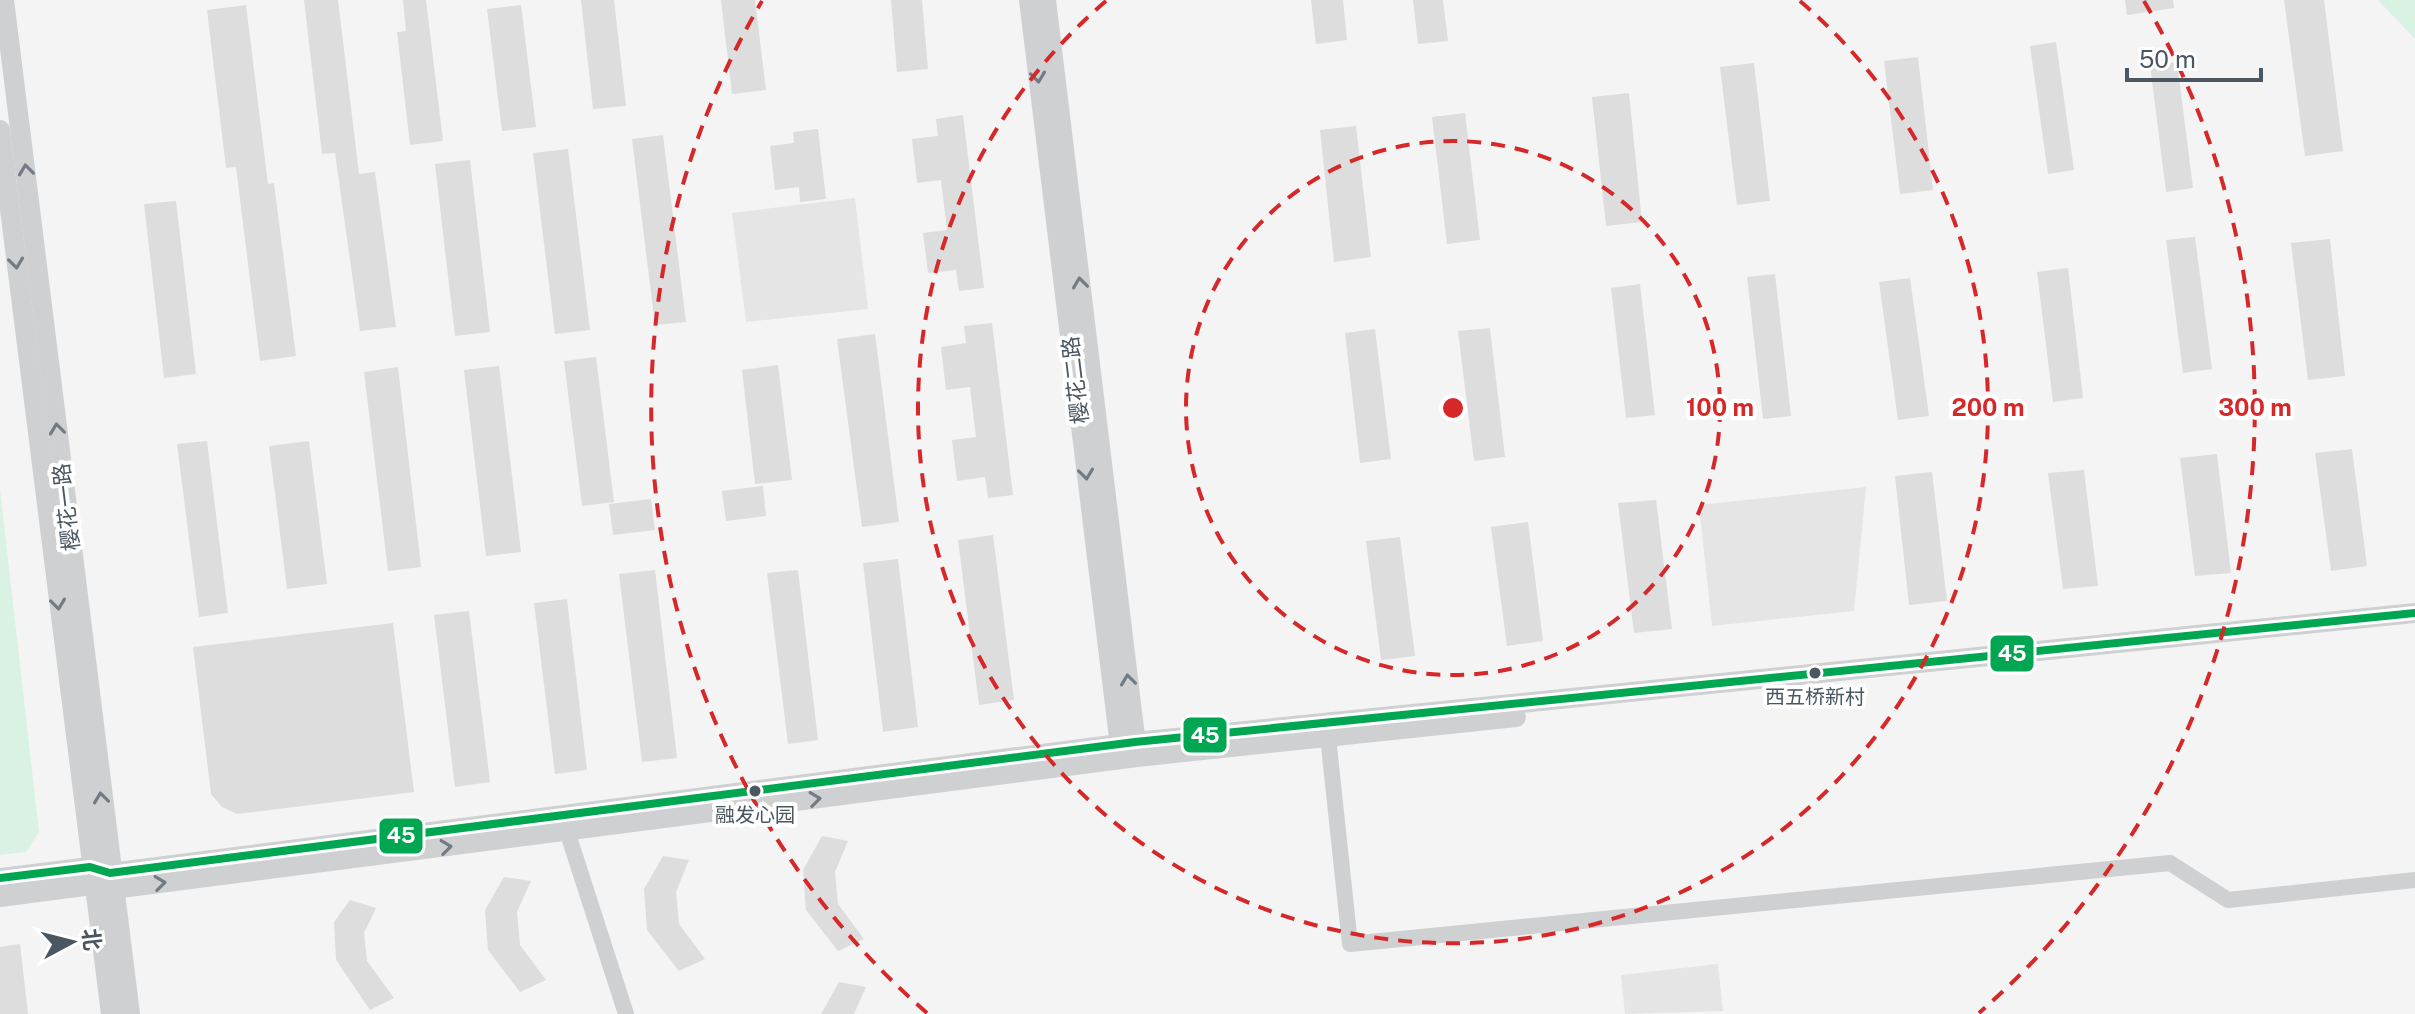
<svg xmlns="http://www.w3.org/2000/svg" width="2415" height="1014" viewBox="0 0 2415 1014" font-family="'Public Sans','Noto Sans SC',sans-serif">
<rect width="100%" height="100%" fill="#f4f4f4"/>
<!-- education -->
<g fill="#e6e5e6">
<path d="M855,198L868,309L746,322L732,213Z"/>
<path d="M1866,487L1854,611L1712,626L1699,505Z"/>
<path d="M1718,964L1723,1011L1625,1014L1621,975Z"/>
</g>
<!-- green -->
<g fill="#d9f2e3">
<path d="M2378,0H2415V39Z"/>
<path d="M0,489L39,832L26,852L0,855Z"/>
</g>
<!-- building -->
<g fill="#ddddde">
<path d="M304,0H338L359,174L375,172L396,327L360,331L335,153L322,154Z"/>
<path d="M403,0H426L443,141L410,145L397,32L406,31Z"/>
<path d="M581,0H614L626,106L593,109Z"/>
<path d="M721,0H755L766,90L732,94Z"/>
<path d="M891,0H922L928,69L897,72Z"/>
<path d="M1311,0H1343L1347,40L1316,44Z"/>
<path d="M1413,0H1443L1448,41L1418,44Z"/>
<path d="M2125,0H2173L2174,8L2127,15Z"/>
<path d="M2284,0H2324L2343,151L2305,156Z"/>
<path d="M246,5L268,184L274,183L296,356L260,361L236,167L226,168L207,10Z"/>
<path d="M521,5L536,127L502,131L487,9Z"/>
<path d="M2056,42L2074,170L2048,174L2030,46Z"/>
<path d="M1918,57L1933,190L1900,194L1884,61Z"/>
<path d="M2177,62L2193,188L2166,192L2150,65Z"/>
<path d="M1754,63L1770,201L1737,205L1720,67Z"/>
<path d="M1629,93L1642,222L1606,226L1592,97Z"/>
<path d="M1465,113L1480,240L1447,244L1432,117Z"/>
<path d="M963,115L984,288L959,291L956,270L928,273L923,233L947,230L941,180L917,183L912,139L938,136L936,119Z"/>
<path d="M1356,126L1371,257L1334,262L1320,130Z"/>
<path d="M818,129L826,199L800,202L799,187L775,190L770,146L794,143L793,132Z"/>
<path d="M663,135L686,322L655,325L632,139Z"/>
<path d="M568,149L590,330L555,334L533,153Z"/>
<path d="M470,160L490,332L455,336L435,164Z"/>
<path d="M176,201L196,374L164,378L144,204Z"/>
<path d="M2195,237L2212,369L2183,373L2166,240Z"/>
<path d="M2330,239L2345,376L2308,380L2291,243Z"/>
<path d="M2068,268L2083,398L2053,402L2037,272Z"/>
<path d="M1775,274L1791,416L1763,419L1747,277Z"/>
<path d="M1910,278L1929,416L1898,420L1879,282Z"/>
<path d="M1640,284L1655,415L1626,418L1611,288Z"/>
<path d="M992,323L1013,495L988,498L985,477L957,481L952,440L976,437L970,387L946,390L941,347L966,343L964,326Z"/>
<path d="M1490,328L1505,457L1474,461L1458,331Z"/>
<path d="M1375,329L1391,459L1360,463L1345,333Z"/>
<path d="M875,334L899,522L862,527L837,339Z"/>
<path d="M596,357L614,502L582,506L564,361Z"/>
<path d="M778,365L792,480L755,484L742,370Z"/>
<path d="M499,366L521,552L486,556L464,370Z"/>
<path d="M398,367L421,567L388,571L364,372Z"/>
<path d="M207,441L228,613L199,617L177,444Z"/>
<path d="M309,441L327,584L287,589L269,446Z"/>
<path d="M2352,449L2367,566L2331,571L2315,453Z"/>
<path d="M2217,454L2231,573L2195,576L2180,458Z"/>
<path d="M2084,470L2098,586L2063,589L2048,473Z"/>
<path d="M1932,472L1947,601L1909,605L1895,476Z"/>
<path d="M763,486L766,516L726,521L722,491Z"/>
<path d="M651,499L655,530L613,535L609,504Z"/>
<path d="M1656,500L1672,629L1634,633L1618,503Z"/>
<path d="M1528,522L1543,641L1507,646L1491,527Z"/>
<path d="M993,535L1014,700L979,705L958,540Z"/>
<path d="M1400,537L1415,656L1381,660L1366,541Z"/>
<path d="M898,559L918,727L883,732L863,563Z"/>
<path d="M655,570L677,758L642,762L619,574Z"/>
<path d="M798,570L818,740L788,744L767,573Z"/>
<path d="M567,599L587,770L555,774L534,603Z"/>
<path d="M469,611L490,782L455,787L434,615Z"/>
<path d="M393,623L414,792L237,814L222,807L211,794L193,647Z"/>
<path d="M822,836L848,841L835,872L838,904L864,939L838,951L806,910L803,870Z"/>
<path d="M663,856L689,860L676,892L679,924L705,959L679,971L647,930L644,889Z"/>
<path d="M504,877L531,881L517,912L520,945L546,980L520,992L488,950L485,910Z"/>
<path d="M350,900L376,908L364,933L367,961L394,998L370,1010L336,960L334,922Z"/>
<path d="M20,944L28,1014H0V947Z"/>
<path d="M839,982L866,987L854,1014H821Z"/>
</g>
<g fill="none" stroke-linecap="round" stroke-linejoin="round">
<!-- minor -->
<g stroke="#ced0d2" stroke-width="16">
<path d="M1328,737L1350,944L2170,863L2228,900L2415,880"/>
<path d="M567,831L626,1014"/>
</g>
<!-- tertiary -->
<g stroke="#ced0d2" stroke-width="20">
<path d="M4,0L130,1014"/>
<path d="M1029,0L1121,754"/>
<path d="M1046,0L1137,753"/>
<path d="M0,130L111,1014"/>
<path d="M0,878L90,867L110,873L1135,742L2415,613"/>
<path d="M0,897L92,885L113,889L1137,757L1516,717"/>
</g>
<!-- bus-1 casing -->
<g stroke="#fff" stroke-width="14">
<path id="bus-1" d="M0,878L90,867L110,873L1135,742L2415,613"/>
</g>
<!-- bus-1 -->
<use href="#bus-1" stroke="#00a651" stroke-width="8"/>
</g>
<!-- one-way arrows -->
<defs><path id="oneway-chevron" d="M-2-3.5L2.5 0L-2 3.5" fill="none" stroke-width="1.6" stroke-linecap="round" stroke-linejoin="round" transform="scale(2)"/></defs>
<g stroke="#727b83">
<use href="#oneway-chevron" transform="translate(1038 77) rotate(83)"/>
<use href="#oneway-chevron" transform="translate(26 170) rotate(-97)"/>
<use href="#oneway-chevron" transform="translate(16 263) rotate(83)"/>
<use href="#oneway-chevron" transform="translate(1080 283) rotate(-97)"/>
<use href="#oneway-chevron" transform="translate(57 429) rotate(-97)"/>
<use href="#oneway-chevron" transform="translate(1086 474) rotate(83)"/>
<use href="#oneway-chevron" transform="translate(58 604) rotate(83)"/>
<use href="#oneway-chevron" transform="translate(1128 680) rotate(-97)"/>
<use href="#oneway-chevron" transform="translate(101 798) rotate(-97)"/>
<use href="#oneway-chevron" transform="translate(815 799) rotate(-7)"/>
<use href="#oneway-chevron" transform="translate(446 847) rotate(-7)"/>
<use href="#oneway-chevron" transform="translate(160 883) rotate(-7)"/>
</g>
<!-- distance rings -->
<g fill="none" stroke="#d62828" stroke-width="4" stroke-dasharray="14 10">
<circle cx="1453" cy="408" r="267"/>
<path d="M1800 1A535 535 0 1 1 1106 1"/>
<path d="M927 1013A802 802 0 0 1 762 1M2144 1A802 802 0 0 1 1979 1013"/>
</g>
<!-- markers -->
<g fill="#4a5661" stroke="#fff" stroke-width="3">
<circle cx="1815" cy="673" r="7"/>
<circle cx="755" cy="791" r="7"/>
</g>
<g text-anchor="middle" stroke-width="8" stroke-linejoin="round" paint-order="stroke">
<!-- bus labels -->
<g font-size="20" fill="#4a5661" stroke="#fff">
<text x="1815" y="704">西五桥新村</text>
<text x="755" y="822">融发心园</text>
</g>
<!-- street labels -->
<g font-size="22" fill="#4a5661" stroke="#fff">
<text transform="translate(1075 380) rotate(-97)" y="8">樱花二路</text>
<text transform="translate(66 507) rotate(-97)" y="8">樱花一路</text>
</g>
</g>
<circle cx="1453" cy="408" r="12" fill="#d62828" stroke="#fff" stroke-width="4"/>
<g font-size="24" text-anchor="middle" font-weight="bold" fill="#d62828" stroke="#fff" stroke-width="8" stroke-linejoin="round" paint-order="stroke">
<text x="1720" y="416">100 m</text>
<text x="1988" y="416">200 m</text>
<text x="2255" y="416">300 m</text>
</g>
<g stroke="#fff" stroke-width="3">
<rect x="1989" y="634" width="46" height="39" rx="8" fill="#00a651"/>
<rect x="1182" y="716" width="46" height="38" rx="8" fill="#00a651"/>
<rect x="378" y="817" width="46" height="38" rx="8" fill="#00a651"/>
</g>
<g font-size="22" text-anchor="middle" font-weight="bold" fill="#fff">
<text x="2012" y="661">45</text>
<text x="1205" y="743">45</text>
<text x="401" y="843">45</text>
</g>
<!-- north arrow -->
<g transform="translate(72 942) rotate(83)" stroke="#ffffff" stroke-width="6" paint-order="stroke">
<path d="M0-6L14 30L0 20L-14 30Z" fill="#4a5661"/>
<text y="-12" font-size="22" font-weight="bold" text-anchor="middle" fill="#4a5661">北</text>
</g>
<!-- scale -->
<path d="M2127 68v12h134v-12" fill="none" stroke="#4a5661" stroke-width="4"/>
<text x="2139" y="68" font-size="24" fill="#4a5661" stroke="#ffffff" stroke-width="6" paint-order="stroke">50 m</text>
</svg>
